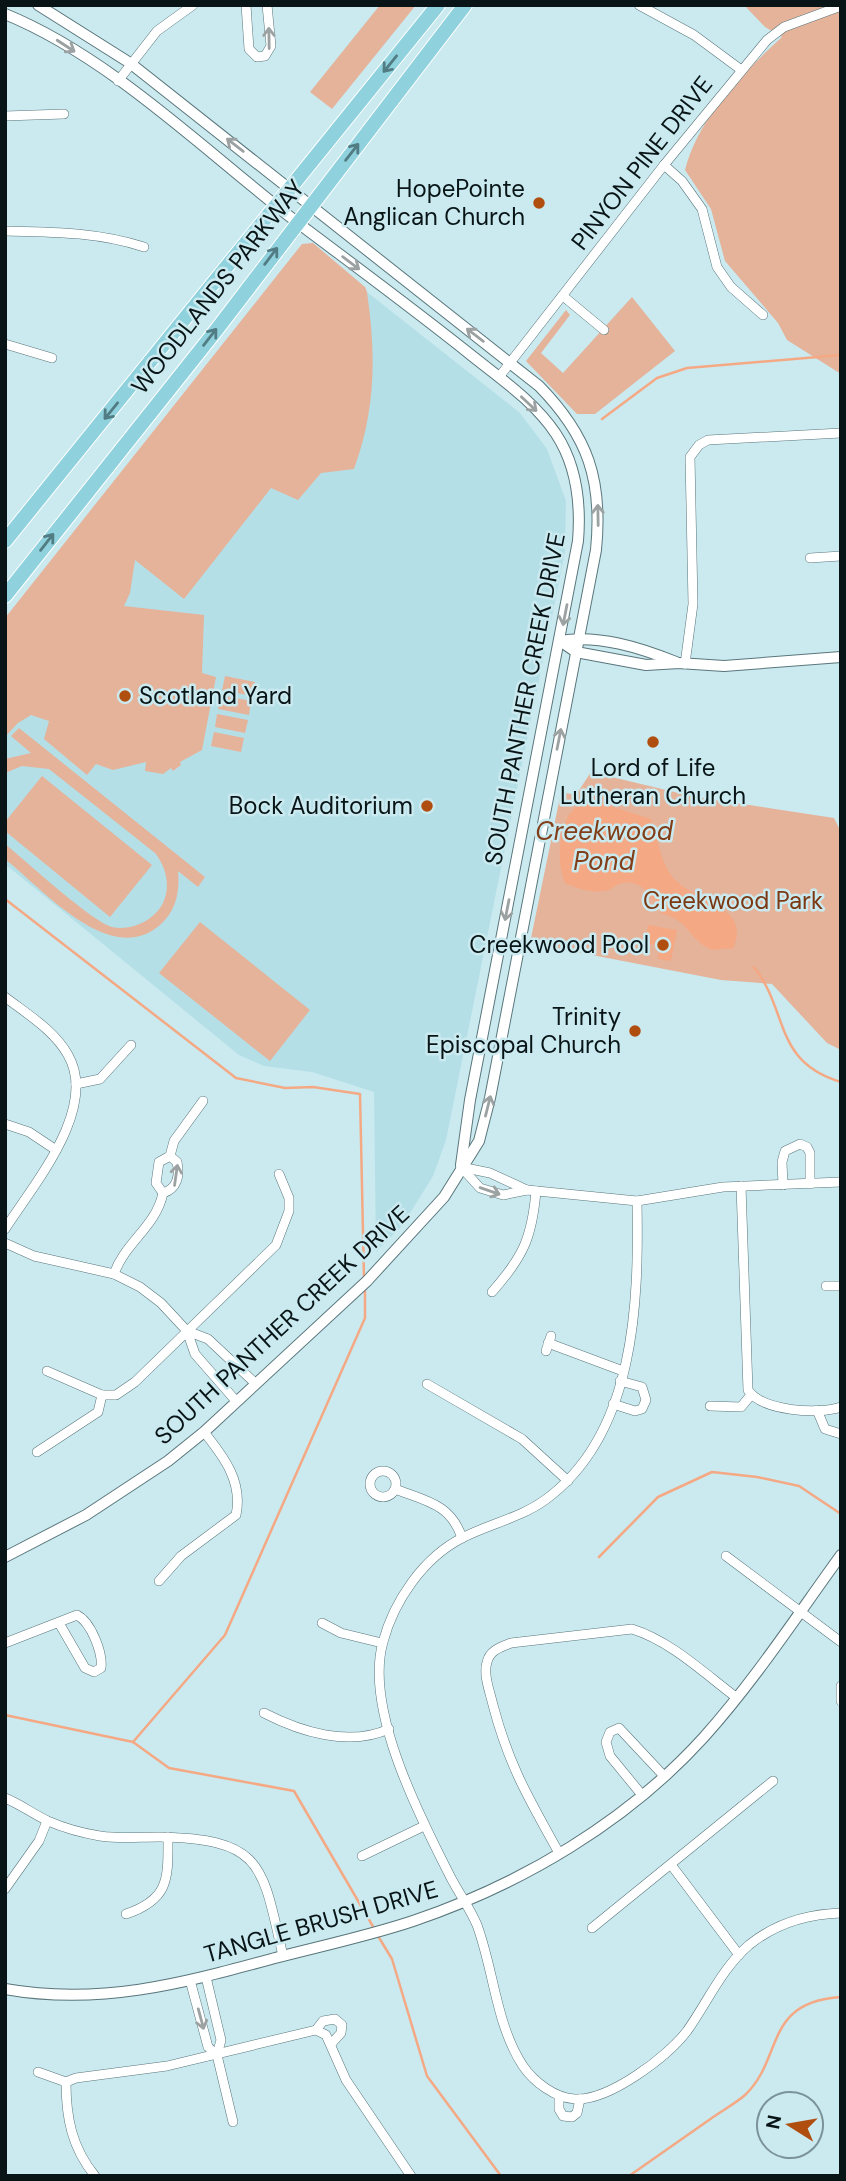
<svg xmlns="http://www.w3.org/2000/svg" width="846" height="2181" viewBox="0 0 846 2181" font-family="'DM Sans',sans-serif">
<rect width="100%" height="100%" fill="#caeaf0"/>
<!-- built -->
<path fill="#b5dfe6" d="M367,292L520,413L547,449L566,501L565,552L446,1140L433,1176L402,1226L376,1252L374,1092L312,1072L264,1066L239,1055L5,864V635L324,347Z"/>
<!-- green -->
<g fill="#e5b29a">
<path d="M380,5H416L332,109L310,92Z"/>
<path d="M744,5H841V374L787,340L778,323L725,261L711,209L685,170C699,116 742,74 782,37L765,27Z"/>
<path d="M313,243L365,287L367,292C376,354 376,409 354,469L321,473L298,500L271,488L184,599L135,560L130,593L124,606L204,615L202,673L216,677L202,750L180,762L181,765L173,771L171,768L163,774L145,771L146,762L113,770L96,764L87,775L44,739L49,721L31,715L18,723L5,737V618L302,244Z"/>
<path d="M632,297L675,351L595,414H577L526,361L566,310L570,315L541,353L563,373Z"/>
<path d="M225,676L255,682L252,696L222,690Z"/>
<path d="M221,695L251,701L249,715L218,709Z"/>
<path d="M217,714L248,720L245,733L215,727Z"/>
<path d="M19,728L205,877L198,887L178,871C180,892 176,911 160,925C110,968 44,890 5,859V844C26,861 91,921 112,927C131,931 154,921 163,903C171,886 166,867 155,853L49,769L22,766L5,773V759L31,753L11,736Z"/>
<path d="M214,732L244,738L241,752L211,746Z"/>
<path d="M591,772L691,796L834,818L841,832V1050L827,1043L772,984L721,980L530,943L561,792L576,795Z"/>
<path d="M42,776L152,865L110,917L5,831V822Z"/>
<path d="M200,922L310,1010L270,1061L159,973Z"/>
</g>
<!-- water -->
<g fill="#f4a984">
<path d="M594,801L651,819C657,836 660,860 671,875C689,902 754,904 733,949C723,947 715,953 706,947C685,933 690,922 661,913C653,897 640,877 619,884C617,885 611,889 609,890C593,894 579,889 565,883C557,864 557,825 574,809C578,805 588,803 594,801Z"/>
<path d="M648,925L677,930L671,961L658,959L660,946L645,943Z"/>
</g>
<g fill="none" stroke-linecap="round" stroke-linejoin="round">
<!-- stream -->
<g stroke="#f4a984" stroke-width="2.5">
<path d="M602,419L657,378L687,368L841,355"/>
<path d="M5,899L236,1078L285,1088L313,1087L360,1094L364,1279"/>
<path d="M754,967C789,1011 773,1062 841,1082"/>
<path d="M599,1557L658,1497L712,1472L757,1477L799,1486L841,1514"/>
<path d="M5,1715L133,1742L225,1635L365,1318V1289"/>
<path d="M133,1742L169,1768L294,1791L375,1930"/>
<path d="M378,1936L392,1959L427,2076L501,2176"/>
<path d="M629,2176C656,2157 683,2138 709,2120C721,2111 735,2104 745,2095C784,2058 763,2002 841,1997"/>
</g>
<!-- minor casing -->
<g stroke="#59767b" stroke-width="10">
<g id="minor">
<path d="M246,5L249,49L257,57L265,56L271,46L267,5"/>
<path d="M639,5L694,35L740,69"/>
<path d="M118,81L157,31L193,5"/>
<path d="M5,116L64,114"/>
<path d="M664,165L682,181L702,209L717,267L731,287L763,315"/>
<path d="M5,231C53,232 98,232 144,247"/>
<path d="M563,296L604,330"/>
<path d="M5,344L52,358"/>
<path d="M499,377L664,165L767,40L784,27L841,6"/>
<path d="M810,558L841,556"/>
<path d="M685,664L693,604L690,457L699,445L708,440L841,433"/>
<path d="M5,997C27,1014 54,1030 68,1055C99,1109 33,1185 5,1229"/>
<path d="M76,1084L100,1079L131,1045"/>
<path d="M5,1124L29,1132L56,1150"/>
<path d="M170,1156L177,1162C180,1176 177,1189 163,1193L156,1183L159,1162L170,1156L174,1141L203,1101"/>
<path d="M461,1167L480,1188L503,1195L527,1190L637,1201L723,1187L841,1182"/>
<path d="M461,1167L490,1173L527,1190"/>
<path d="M783,1185L782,1162L785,1151L800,1144L807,1147L810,1153V1184"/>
<path d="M741,1186L748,1390C762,1411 818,1415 841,1407"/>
<path d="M637,1201C639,1301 636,1434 545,1500C520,1518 489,1524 462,1538C423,1558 394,1601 383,1642C364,1709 420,1817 450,1876C458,1892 470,1908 477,1925C494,1971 496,2025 523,2066C534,2082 555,2098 575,2099C609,2101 667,2057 687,2031C707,2003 722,1968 749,1945C775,1924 808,1914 841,1913"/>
<path d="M5,1243L34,1256L114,1274L140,1287L161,1303L187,1331L195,1354L236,1401"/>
<path d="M114,1274C125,1242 156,1227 163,1193"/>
<path d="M826,1286H841"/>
<path d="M492,1292C523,1257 532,1238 536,1191"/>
<path d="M187,1331L208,1339L255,1383"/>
<path d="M548,1343L623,1371"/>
<path d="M546,1351L551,1336"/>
<path d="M47,1371L102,1395H116L135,1382L276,1245L289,1211V1198L279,1174"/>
<path d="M427,1384L522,1439L568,1481"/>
<path d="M613,1404L635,1411L642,1409L646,1400L642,1387L620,1381"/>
<path d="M710,1406L741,1407L751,1395"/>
<path d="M817,1410L825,1429L841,1434"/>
<path d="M37,1452L98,1412L102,1395"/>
<circle cx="383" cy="1484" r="13"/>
<path d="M395,1489C426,1501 451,1504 462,1538"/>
<path d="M726,1556L841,1642"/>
<path d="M159,1581L181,1556L236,1515C243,1482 224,1457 204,1432"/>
<path d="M322,1623L341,1633L382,1643"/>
<path d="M5,1643L77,1615C91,1622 103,1653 101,1668L94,1672L85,1668L59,1623"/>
<path d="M841,1686V1701"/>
<path d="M264,1713C301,1732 349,1747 389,1729"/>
<path d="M642,1795L610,1756L606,1742L610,1732L619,1728L664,1776"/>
<path d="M5,1798C20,1804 33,1814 48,1821C64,1828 82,1833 100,1836C120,1839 138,1837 159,1837C263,1839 262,1864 283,1956"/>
<path d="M559,1853C529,1799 509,1766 493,1705C490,1692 483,1675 487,1662C490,1650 501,1647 511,1643L632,1629C671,1641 705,1674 737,1698"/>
<path d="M362,1856L424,1826"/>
<path d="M672,1866L739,1955"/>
<path d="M5,1889L39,1841L47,1821"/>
<path d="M126,1914C170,1899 168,1878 168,1837"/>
<path d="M592,1928L773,1781"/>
<path d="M206,1977L221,2040L217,2055L233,2122"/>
<path d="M190,1980L208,2047L217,2055"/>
<path d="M316,2030L323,2021L335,2019L342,2025L341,2033L331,2044"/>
<path d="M38,2072L66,2082L76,2078L167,2066L316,2030L326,2035L346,2080L411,2176"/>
<path d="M66,2082C66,2118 72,2148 95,2176"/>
<path d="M559,2096V2109L563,2116L572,2117L577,2113L580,2099"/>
</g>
</g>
<!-- tertiary casing -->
<g stroke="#59767b" stroke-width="12">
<g id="tertiary">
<path d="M5,14C113,58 210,156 302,226C359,269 416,311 471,355C501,379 535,402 556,434C577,466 581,504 578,541L470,1100L461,1165"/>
<path d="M560,641L576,652L646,665L679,663L724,666L841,657"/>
<path d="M560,641C598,634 641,648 676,662"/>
<path d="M5,1557L86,1515L168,1461L204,1432L367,1281L444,1197L479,1141L490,1098L596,550C603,480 588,436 539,386L130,63L38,5"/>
<path d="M5,1989C101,2006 183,1983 275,1958C321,1946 368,1936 413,1921C522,1884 627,1822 704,1737C755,1680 796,1617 841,1555"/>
</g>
</g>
<!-- primary casing -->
<g stroke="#fff" stroke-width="16">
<g id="primary">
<path d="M5,541L438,5"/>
<path d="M5,596L214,333L465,5"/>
</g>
</g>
<!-- minor -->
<use href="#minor" stroke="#fff" stroke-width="9"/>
<!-- tertiary -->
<use href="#tertiary" stroke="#fff" stroke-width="10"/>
<!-- primary -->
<use href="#primary" stroke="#8fd2dd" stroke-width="14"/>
</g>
<!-- one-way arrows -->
<defs><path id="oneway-shaft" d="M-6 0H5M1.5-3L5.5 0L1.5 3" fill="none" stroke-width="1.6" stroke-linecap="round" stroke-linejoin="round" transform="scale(1.75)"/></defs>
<g stroke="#9ca1a2">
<use href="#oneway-shaft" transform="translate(269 38) rotate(-91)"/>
<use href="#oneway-shaft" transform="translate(66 46) rotate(33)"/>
<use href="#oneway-shaft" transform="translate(235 145) rotate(-142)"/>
<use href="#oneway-shaft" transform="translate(351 263) rotate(37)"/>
<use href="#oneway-shaft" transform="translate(475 335) rotate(-143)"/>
<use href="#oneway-shaft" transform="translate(529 404) rotate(43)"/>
<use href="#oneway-shaft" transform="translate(598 515) rotate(-91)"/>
<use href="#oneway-shaft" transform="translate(565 615) rotate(101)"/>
<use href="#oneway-shaft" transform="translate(559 739) rotate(-79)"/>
<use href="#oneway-shaft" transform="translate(507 910) rotate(101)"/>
<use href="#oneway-shaft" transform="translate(488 1106) rotate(-76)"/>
<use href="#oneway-shaft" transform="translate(176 1175) rotate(-82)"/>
<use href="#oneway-shaft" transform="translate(490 1191) rotate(19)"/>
<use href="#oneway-shaft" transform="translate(201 2019) rotate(75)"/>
</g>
<g stroke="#527c83">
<use href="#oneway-shaft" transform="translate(390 64) rotate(129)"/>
<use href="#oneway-shaft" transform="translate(352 152) rotate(-52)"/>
<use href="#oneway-shaft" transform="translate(271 256) rotate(-53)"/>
<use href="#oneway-shaft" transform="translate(210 337) rotate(-52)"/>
<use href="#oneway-shaft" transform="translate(111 411) rotate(129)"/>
<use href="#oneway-shaft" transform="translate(47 542) rotate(-52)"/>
</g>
<!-- markers -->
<g fill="#b04e10" stroke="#caeaf0" stroke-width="2.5">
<circle cx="539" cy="203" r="7"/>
<circle cx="125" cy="696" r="7"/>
<circle cx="653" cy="742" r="7"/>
<circle cx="427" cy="806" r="7"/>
<circle cx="663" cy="945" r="7"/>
<circle cx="635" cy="1031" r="7"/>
</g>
<g text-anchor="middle" stroke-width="5" stroke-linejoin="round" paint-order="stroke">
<!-- street labels -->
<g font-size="24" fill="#081416" stroke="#caeaf0">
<text transform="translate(642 163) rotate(-52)" y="8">PINYON PINE DRIVE</text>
<text transform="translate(218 287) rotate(-52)" y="8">WOODLANDS PARKWAY</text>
<text transform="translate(525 699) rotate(-79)" y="8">SOUTH PANTHER CREEK DRIVE</text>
<text transform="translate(282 1325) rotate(-43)" y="8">SOUTH PANTHER CREEK DRIVE</text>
<text transform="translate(321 1922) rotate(-16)" y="8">TANGLE BRUSH DRIVE</text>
</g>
<!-- poi labels -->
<g font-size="24" fill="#081416" stroke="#caeaf0" text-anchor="end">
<text x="525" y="197">HopePointe<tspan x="525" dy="28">Anglican Church</tspan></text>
<text x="139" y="704" text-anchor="start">Scotland Yard</text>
<text x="653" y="776" text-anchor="middle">Lord of Life<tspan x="653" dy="28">Lutheran Church</tspan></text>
<text x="413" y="814">Bock Auditorium</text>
<text x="649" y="953">Creekwood Pool</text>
<text x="621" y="1025">Trinity<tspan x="621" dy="28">Episcopal Church</tspan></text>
</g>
<!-- park labels -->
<g font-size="24" fill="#7b3812" stroke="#caeaf0">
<text x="733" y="909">Creekwood Park</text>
</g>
<!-- water labels -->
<g font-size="26" font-style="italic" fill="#813e18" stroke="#caeaf0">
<text x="604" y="840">Creekwood<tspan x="604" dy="30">Pond</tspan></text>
</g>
</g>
<!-- border -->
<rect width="846" height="2181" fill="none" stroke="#081416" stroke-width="14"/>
<!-- north arrow -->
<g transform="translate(790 2125) rotate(281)"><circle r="33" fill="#caeaf0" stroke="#7c9499" stroke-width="2"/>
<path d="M0-5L12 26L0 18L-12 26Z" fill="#b04e10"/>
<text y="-10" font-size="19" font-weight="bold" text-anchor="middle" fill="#081416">N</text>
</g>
</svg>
